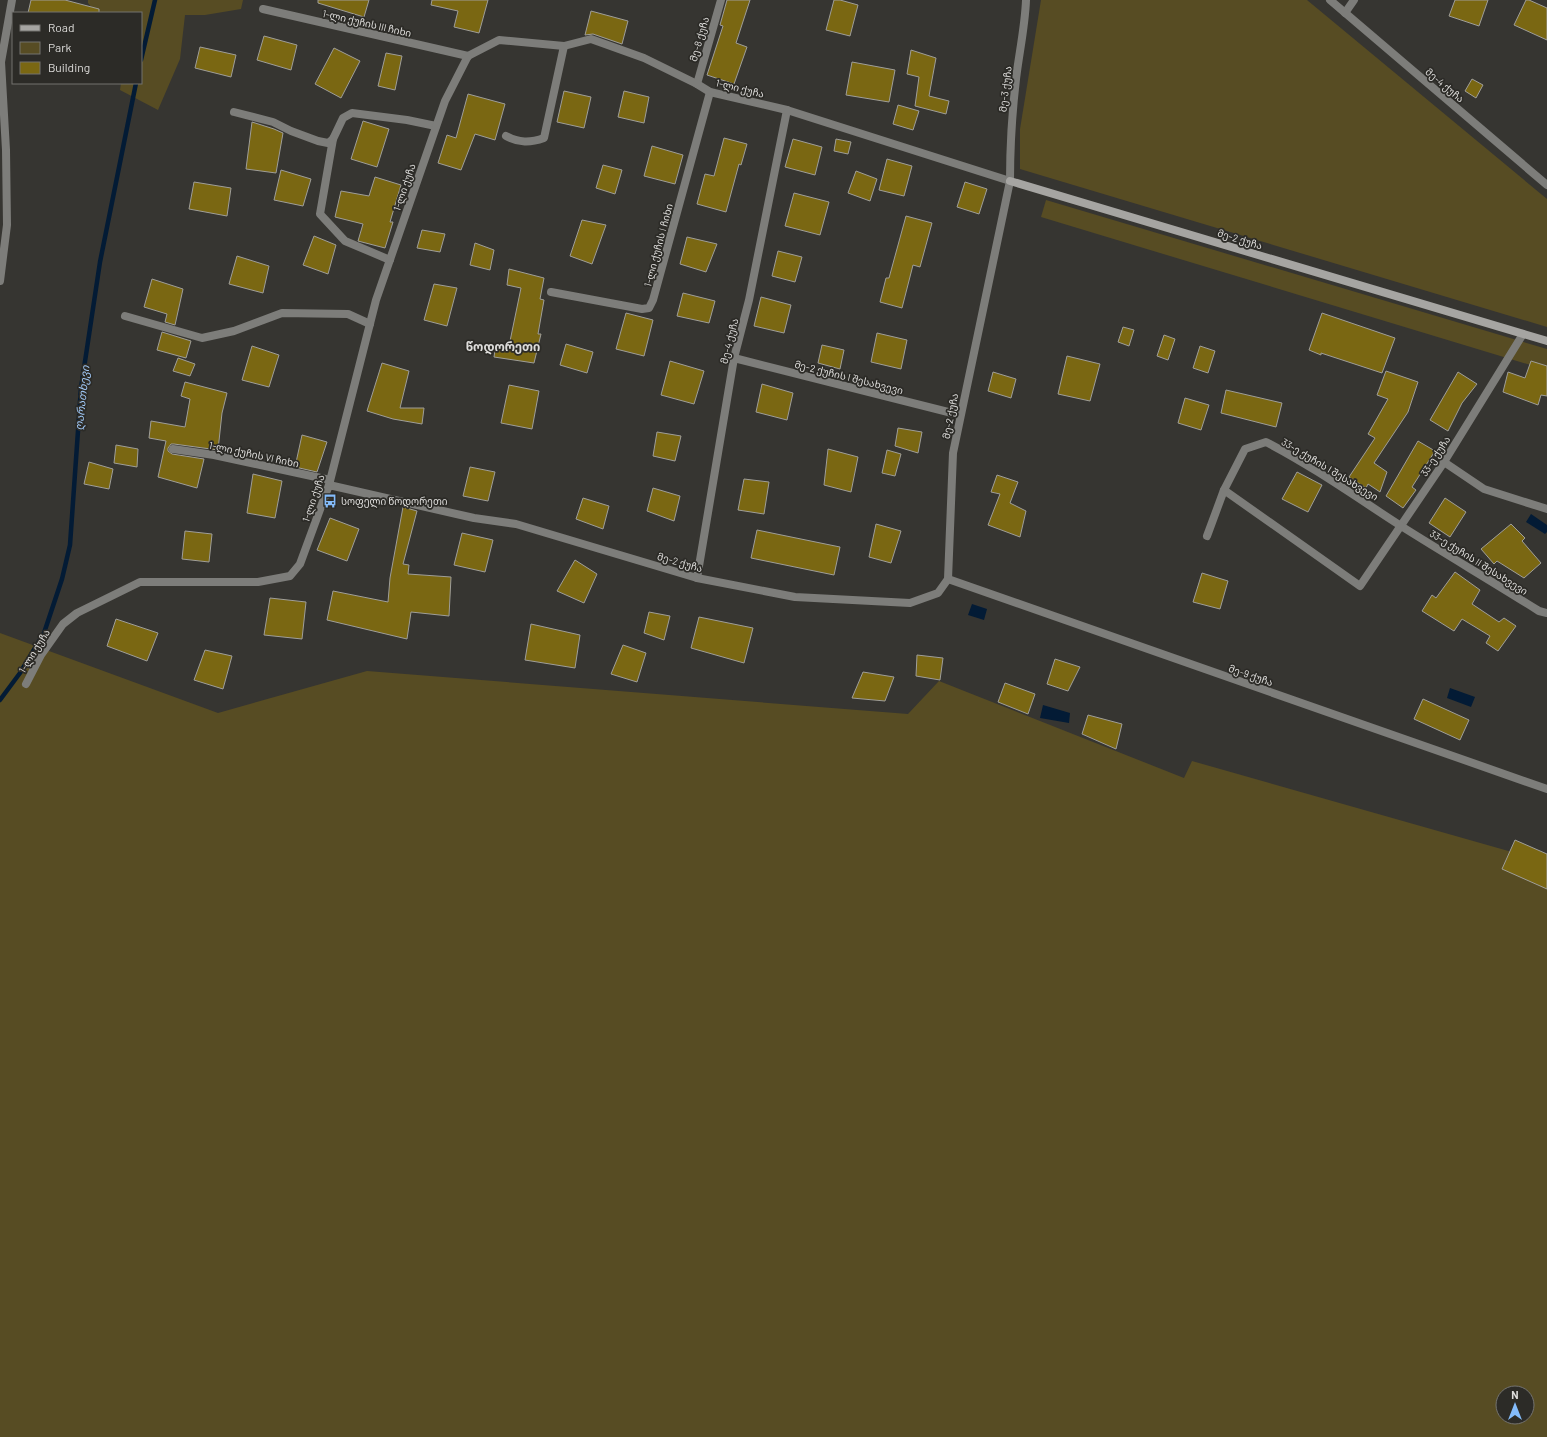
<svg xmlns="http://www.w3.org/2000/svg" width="1547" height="1437" viewBox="0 0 1547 1437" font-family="Barlow,'Noto Sans Georgian',sans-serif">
<rect width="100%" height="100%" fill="#363531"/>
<!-- green -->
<g fill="#574c23" fill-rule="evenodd">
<path d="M88,0H243L241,9L205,15H185L180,59L158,110L120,90L121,83H141V13H96L88,3Z"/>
<path d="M1041,0H1307L1547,199V327L1020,169V129Z"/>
<path d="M1046,200L1547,349V370L1041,217Z"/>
<path d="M0,633L218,713L367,671L908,714L939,681L1184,778L1192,761L1547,862V1437H0ZM1503,1393H1527V1417H1503Z"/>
</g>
<!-- water -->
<g fill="#031b35">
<path d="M1531,514L1547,525V532L1545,534L1526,522Z"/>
<path d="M972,604L987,609L984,620L968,615Z"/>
<path d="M1450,688L1475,697L1471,707L1447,698Z"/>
<path d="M1043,705L1070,713L1069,723L1040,718Z"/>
</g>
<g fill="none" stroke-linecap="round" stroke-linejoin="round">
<!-- stream -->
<g stroke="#031b35" stroke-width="4.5">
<path d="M141,60L155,0"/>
<path d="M0,700L20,673L44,633L62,579L70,545L81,388L100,262L136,83"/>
</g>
</g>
<!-- building -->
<g fill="#7a6712" stroke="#9f9e99">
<path d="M31,0H65L99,9V13H28Z"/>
<path d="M318,0H369L364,17L318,3Z"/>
<path d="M432,0H488L479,33L454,27L458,11L431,5Z"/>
<path d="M727,0H750L736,43L747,47L734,84L707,75L723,26L720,25Z"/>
<path d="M834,0H840L858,5L850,36L826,30Z"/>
<path d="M1455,0H1488L1479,26L1449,16Z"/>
<path d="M1526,0H1529L1547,8V40L1514,25Z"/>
<path d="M591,11L628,21L622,44L593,34L585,35Z"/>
<path d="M264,36L297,45L291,70L257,60Z"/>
<path d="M200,47L236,55L231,77L195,68Z"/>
<path d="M334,48L360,61L341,98L315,84Z"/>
<path d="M911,50L936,58L929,96L949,101L946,114L915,106L919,77L907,74Z"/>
<path d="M386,53L402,56L395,90L378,86Z"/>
<path d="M852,62L895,70L889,102L846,95Z"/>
<path d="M1472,79L1483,85L1476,98L1465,91Z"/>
<path d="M564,91L591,97L584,128L557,122Z"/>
<path d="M624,91L649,97L644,123L618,117Z"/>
<path d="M468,94L505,104L495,140L475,134L461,170L438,163L447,135L456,138Z"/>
<path d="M898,105L919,111L913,130L893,124Z"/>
<path d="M363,121L389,129L377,167L351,159Z"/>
<path d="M252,122L274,129L283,133L276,173L246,169Z"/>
<path d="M724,138L747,144L741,165L739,164L726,212L697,204L705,174L714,176Z"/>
<path d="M793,139L822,147L815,175L785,167Z"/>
<path d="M836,139L851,142L848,154L834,151Z"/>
<path d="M652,146L683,155L675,184L644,176Z"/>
<path d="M887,159L912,166L904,196L879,190Z"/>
<path d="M603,165L622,170L615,194L596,188Z"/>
<path d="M281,170L311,179L303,206L274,200Z"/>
<path d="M856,171L877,179L870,201L848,193Z"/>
<path d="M375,177L401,185L390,222H393L385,248L358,241L363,224L335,217L341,191L369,196Z"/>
<path d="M194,182L231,188L227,216L189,209Z"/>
<path d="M965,182L987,189L979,214L957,207Z"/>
<path d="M794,193L829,202L820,235L785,226Z"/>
<path d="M906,216L932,223L920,267L913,265L902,308L880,302L886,278H889Z"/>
<path d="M582,220L606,225L592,264L570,256Z"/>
<path d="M422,230L445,234L440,252L417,248Z"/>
<path d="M314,236L336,245L328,274L303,265Z"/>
<path d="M687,237L717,244L706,272L680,264Z"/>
<path d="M475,243L494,250L490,270L470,265Z"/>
<path d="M778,251L802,257L795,282L772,276Z"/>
<path d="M237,256L269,266L263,293L229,284Z"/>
<path d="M509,269L544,278L540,299L544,300L538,334H541L534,363L494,357L496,344L509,346L521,288L507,285Z"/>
<path d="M152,279L183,289L175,325L165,322L167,314L144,307Z"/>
<path d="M434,284L457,288L447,326L424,320Z"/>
<path d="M683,293L715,301L709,323L677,316Z"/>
<path d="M761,297L791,305L784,333L754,326Z"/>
<path d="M626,313L653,320L644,356L616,349Z"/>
<path d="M1322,313L1395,338L1382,373L1321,353V355L1309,350Z"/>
<path d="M1123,327L1134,330L1129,346L1118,342Z"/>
<path d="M162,332L191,341L186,358L157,350Z"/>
<path d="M877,333L907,340L901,369L871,362Z"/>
<path d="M1164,335L1175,339L1168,360L1157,356Z"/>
<path d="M566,344L593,352L587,373L560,365Z"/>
<path d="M822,345L844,350L840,369L818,363Z"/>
<path d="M252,346L279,355L269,387L242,380Z"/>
<path d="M1200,346L1215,351L1208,373L1193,368Z"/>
<path d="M1067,356L1100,364L1090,401L1058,394Z"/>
<path d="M178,358L195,364L190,376L173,371Z"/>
<path d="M670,361L704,371L694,404L661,395Z"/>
<path d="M1531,361L1547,366V396L1541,395L1538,405L1503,392L1508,372L1525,378Z"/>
<path d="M382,363L409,371L400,408H424L422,424L393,419L367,411Z"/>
<path d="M1386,371L1418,382L1408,412L1374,463L1387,472L1380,492L1368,484L1366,488L1349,477L1375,438L1368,434L1388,399L1377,395Z"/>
<path d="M993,372L1016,379L1011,398L988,391Z"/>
<path d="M1458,372L1477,384L1462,403L1448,431L1430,420Z"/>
<path d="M185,382L227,393L222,413L218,450L174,444H171L168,448V451L172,454L204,459L197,488L158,477L166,441L149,438L151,421L185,427L190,399L181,396Z"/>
<path d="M762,384L793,393L787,420L756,412Z"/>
<path d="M509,385L539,391L532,429L501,423Z"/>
<path d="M1226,390L1282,403L1276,427L1221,413Z"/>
<path d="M1185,398L1209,405L1201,430L1178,423Z"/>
<path d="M898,428L922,432L918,453L895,446Z"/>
<path d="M657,432L681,436L675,461L653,456Z"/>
<path d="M302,435L327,442L317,472L295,467Z"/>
<path d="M1418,441L1435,451L1412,487L1416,490L1403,508L1386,496Z"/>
<path d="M116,445L138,449L137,467L114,463Z"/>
<path d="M828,449L858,457L851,492L824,485Z"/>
<path d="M887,450L901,454L895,476L882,473Z"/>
<path d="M89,462L113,469L109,489L84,484Z"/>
<path d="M470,467L495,472L488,501L463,496Z"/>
<path d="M1297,472L1322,485L1308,512L1282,499Z"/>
<path d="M253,474L282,481L275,518L247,513Z"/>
<path d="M997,475L1018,482L1010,503L1026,511L1020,537L988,525L1000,494L991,492Z"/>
<path d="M744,479L769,482L764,514L738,510Z"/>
<path d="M653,488L680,496L674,521L647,511Z"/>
<path d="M583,498L609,506L603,529L576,519Z"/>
<path d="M1445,498L1466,512L1450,537L1429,523Z"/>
<path d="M403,507L417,511L403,564L409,565L408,574L451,577L449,616L411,612L407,639L327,620L333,591L388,602L390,578Z"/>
<path d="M330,518L359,529L347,561L317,550Z"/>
<path d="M876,524L901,531L891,563L869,557Z"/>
<path d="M1511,524L1525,538L1522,541L1541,563L1524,578L1497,561L1494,564L1481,549Z"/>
<path d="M757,530L840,547L834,575L751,558Z"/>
<path d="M185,531L212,534L209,562L182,559Z"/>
<path d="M462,533L493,540L485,572L454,565Z"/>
<path d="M575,560L597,574L584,603L557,591Z"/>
<path d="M1455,572L1480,590L1472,604L1499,622L1504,618L1516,626L1498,651L1486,643L1490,636L1462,619L1454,631L1422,611L1432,595L1436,598Z"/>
<path d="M1202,573L1228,581L1220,609L1193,602Z"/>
<path d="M270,598L306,602L302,639L264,635Z"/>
<path d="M649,612L670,616L664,640L644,633Z"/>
<path d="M699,617L753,628L744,663L691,648Z"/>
<path d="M116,619L158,633L147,661L107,646Z"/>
<path d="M531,624L580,635L575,668L525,660Z"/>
<path d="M623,645L646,653L637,682L611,674Z"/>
<path d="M205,650L232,656L223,689L194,680Z"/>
<path d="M917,655L943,658L940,680L916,676Z"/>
<path d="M1055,659L1080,667L1068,691L1047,684Z"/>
<path d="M863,672L894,677L885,701L852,698Z"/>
<path d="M1005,683L1035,694L1028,714L998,702Z"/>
<path d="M1423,699L1469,720L1460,740L1414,719Z"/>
<path d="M1088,715L1122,724L1116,749L1082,734Z"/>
<path d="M1515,840L1547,854V889L1502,869Z"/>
</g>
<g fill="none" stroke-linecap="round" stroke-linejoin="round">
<!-- service -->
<path stroke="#7d7d7a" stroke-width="8" d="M333,139L320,214L345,241L390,260"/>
<!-- minor -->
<g stroke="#7d7d7a" stroke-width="8">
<path d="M263,9L468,56"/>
<path d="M1345,13L1354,0"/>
<path d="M697,84L721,0"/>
<path d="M234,112L273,122L291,131L318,141L328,143L333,139L343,118L352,113L407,120L436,126"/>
<path d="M506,136C519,143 530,143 544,138L564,46"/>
<path d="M0,281L7,225L6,150L1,62L12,0"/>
<path d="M551,292L642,309L649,308L653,300L710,92"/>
<path d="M125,316L202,338L234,331L282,313L348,314L370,324"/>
<path d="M734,358L960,415"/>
<path d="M173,449L214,455L330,480"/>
<path d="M1444,462L1484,489L1547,509"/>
<path d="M1224,490L1360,586L1444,462L1523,334"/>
<path d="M1207,536L1224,490L1245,449L1266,442C1314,467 1356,497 1401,526C1447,555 1493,582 1539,611L1547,613"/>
<path d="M697,578L734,358L749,300L787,110"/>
<path d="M948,579L1547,789"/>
<path d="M26,684L41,655L63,624L77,613L140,582H258L290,576L300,564L329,485L376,300L445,101L468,56L499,40L564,46L591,39L644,58L697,84L710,92L787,110L1010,181L953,453L948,579L938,593L910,603L795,597L697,578L516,524L474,518L329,485"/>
</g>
<!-- tertiary -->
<g stroke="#7d7d7a" stroke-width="8">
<path d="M1330,0L1547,185"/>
<path d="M1010,181C1010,147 1012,113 1016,79C1019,53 1025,27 1026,0"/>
</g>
<!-- secondary -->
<path stroke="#a6a5a2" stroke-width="8" d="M1010,181L1547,341"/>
</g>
<!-- icons -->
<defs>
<g id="bus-bare" transform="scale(1.08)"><path d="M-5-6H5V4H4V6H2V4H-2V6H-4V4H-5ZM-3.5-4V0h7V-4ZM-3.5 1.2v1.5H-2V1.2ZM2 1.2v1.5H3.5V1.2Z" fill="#84bcfb" stroke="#2c2b27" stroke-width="2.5" paint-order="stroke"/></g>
</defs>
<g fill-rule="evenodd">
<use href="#bus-bare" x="330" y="501"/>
</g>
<g text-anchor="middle" stroke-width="3.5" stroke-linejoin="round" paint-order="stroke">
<!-- street labels -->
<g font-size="10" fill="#dddcda" stroke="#2c2b27">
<text transform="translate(367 23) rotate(13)" y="4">1-ლი ქუჩის III ჩიხი</text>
<text transform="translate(699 39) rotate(-74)" y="4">მე-8 ქუჩა</text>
<text transform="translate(1445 85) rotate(40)" y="4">მე-4 ქუჩა</text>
<text transform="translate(740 88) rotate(14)" y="4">1-ლი ქუჩა</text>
<text transform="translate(1005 89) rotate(-83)" y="4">მე-3 ქუჩა</text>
<text transform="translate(404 187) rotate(-71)" y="4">1-ლი ქუჩა</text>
<text transform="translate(1240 239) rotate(17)" y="4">მე-2 ქუჩა</text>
<text transform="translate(658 245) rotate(-75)" y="4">1-ლი ქუჩის I ჩიხი</text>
<text transform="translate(729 341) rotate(-76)" y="4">მე-4 ქუჩა</text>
<text transform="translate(849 377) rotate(14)" y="4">მე-2 ქუჩის I შესახვევი</text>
<text transform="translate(950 416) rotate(-79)" y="4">მე-2 ქუჩა</text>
<text transform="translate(254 454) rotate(12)" y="4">1-ლი ქუჩის VI ჩიხი</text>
<text transform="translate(1435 456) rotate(-57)" y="4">33-ე ქუჩა</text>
<text transform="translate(1330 469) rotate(31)" y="4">33-ე ქუჩის I შესახვევი</text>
<text transform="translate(313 498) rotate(-71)" y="4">1-ლი ქუჩა</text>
<text transform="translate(680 562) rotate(16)" y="4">მე-2 ქუჩა</text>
<text transform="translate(1479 562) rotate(32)" y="4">33-ე ქუჩის II შესახვევი</text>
<text transform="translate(34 651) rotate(-58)" y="4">1-ლი ქუჩა</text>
<text transform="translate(1251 675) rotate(19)" y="4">მე-9 ქუჩა</text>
</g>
<!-- poi labels -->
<g font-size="10" fill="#dddcda" stroke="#2c2b27" text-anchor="start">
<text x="341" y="505">სოფელი წოდორეთი</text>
</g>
<!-- water labels -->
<g font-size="11" font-style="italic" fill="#a0c8f6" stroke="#2c2b27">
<text transform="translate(82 398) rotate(-84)" y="4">ღარათხევი</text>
</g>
<!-- quarter labels -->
<g font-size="12" font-weight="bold" fill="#dddcda" stroke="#2c2b27">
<text x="503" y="351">წოდორეთი</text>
</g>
</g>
<!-- legend -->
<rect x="12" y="12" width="130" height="72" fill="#2c2b27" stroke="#73726f"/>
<rect x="20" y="25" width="20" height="6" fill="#a6a5a2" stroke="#73726f"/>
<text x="48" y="32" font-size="12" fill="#dddcda">Road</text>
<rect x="20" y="42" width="20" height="12" fill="#574c23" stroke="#73726f"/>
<text x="48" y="52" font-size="12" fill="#dddcda">Park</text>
<rect x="20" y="62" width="20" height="12" fill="#7a6712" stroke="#73726f"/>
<text x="48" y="72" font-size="12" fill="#dddcda">Building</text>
<!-- north arrow -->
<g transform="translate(1515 1405)"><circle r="19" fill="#2c2b27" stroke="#73726f"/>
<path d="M0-3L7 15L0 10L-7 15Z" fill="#84bcfb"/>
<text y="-6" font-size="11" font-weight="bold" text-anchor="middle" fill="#dddcda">N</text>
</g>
</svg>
